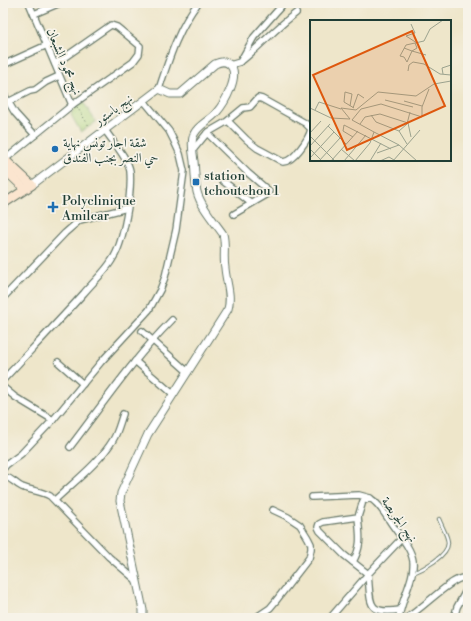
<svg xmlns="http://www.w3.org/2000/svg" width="471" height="621" viewBox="0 0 471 621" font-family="'Libre Bodoni',Amiri,serif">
<rect width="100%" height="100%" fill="#f7f3e8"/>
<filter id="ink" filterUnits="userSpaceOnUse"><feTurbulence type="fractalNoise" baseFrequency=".025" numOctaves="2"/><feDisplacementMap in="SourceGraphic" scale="8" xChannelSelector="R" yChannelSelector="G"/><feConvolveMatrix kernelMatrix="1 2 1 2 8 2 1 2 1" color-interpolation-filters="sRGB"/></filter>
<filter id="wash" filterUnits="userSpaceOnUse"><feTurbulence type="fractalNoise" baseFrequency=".012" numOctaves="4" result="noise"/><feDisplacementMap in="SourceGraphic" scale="16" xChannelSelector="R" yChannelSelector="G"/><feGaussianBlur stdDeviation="0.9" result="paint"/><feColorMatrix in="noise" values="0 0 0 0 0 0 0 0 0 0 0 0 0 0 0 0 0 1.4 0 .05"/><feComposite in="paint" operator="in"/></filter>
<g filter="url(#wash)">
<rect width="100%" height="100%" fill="#eee6ca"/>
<!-- green -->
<path fill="#aed47e" stroke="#668859" d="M75,103H84L96,122L81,132L71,115Z"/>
</g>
<g filter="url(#ink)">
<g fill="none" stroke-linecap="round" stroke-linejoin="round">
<!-- service casing -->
<g stroke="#677868" stroke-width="4.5">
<path id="service" d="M413,573C423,569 448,556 448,543C448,536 442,527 439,519"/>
</g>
<!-- minor casing -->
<g stroke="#677868" stroke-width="8">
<g id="minor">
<path d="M29,3L72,105"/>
<path d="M34,14L60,3"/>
<path d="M243,60C262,44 277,27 296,13"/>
<path d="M3,65L47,45"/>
<path d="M230,65L240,62L254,37L284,3"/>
<path d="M159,89C169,59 178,29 198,3"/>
<path d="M3,93L15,113L35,135"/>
<path d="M8,102L30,91L35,90L46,82L59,76"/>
<path d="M207,133L248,173L269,191L268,194L234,214"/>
<path d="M193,150L207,133L226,122L243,108L250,107L258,98L262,99L305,123L311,129C309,139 293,162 283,162L257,148L247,140L228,121"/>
<path d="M3,161L72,105L133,62L139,54L140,46L117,27L111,25L55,64"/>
<path d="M223,181L251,203"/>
<path d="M3,298L65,233L80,220L127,208"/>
<path d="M142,331L188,372"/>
<path d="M135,361L173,394"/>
<path d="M58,362L83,384"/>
<path d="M3,380C30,351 58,322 84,293C93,282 105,272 112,260C124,243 132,192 130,171C128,158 112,141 105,130"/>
<path d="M3,387L15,397L53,420"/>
<path d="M70,447C103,404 133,359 172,320"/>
<path d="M3,469L6,465L21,454L53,420L101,362L149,310L160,290L165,277L176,230L184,171L180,154L174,141L169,131L144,101"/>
<path d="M3,476C14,479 14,483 22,487C32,491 41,491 50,496L109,557L137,581"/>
<path d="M312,497L359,495L370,498"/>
<path d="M55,500C74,482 100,462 113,440C118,432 120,422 123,414"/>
<path d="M353,562C362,545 360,537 358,517"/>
<path d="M400,610C366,615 371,603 368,574L402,538"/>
<path d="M255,618L270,608L275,602L309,558L311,549V544L308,538L300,525L288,517L273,510"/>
<path d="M330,618L368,574L344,555L320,531L318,527L319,524L323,522L358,517L363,501L370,498C380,504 386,516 393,526C400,536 411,548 413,561C415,578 401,600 399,618"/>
<path d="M406,618C420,611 451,578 463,578L468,583"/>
<path d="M454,618L457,607L468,587"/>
</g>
</g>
<!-- tertiary casing -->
<g stroke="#677868" stroke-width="9">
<path id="tertiary" d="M32,185L159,89L170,94H180L215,64C219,62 224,60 229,64C242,74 224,104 216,113C209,121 195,127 193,137C191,144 193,154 194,161C195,171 195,183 197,192C201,207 214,221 223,234C226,245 223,257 225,268C226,282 232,295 228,309L148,434L121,493L120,501L143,610V618"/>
</g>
<!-- secondary casing -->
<g stroke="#677868" stroke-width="10">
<g id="secondary">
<path d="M3,158L32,185L3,204"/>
<path d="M3,168L25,189"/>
</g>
</g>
<!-- path -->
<path stroke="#677868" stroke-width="1" stroke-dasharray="1 3" stroke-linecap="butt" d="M77,107L89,126"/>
<!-- service -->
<use href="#service" stroke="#fff" stroke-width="2.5"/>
<!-- minor -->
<use href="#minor" stroke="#fff" stroke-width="5.5"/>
<!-- tertiary -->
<use href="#tertiary" stroke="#fff" stroke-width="7"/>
<!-- secondary -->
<use href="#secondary" stroke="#fbe5cf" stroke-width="8"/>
</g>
</g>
<!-- markers -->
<g fill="#1f6fb2" stroke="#f7f3e8" stroke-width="1.5">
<circle cx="55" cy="149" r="4"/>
<rect x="192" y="178" width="8" height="8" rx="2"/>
<path d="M51 201h4v4h4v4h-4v4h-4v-4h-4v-4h4z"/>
</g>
<g text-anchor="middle" stroke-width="3.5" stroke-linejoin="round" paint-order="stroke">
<!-- street labels -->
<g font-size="13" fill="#1f3d34" stroke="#f7f3e8">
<text transform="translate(65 61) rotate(67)" y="5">نهج محمود الشبعان</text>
<text transform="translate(113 109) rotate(-36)" y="5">نهج باستور</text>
<text transform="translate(400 519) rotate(55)" y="5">نهج الجريصة</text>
</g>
<!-- poi labels -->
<g font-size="13" fill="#1f3d34" stroke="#f7f3e8" text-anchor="start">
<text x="63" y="147">شقة اجار تونس نهاية<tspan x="63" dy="15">حي النصر بجنب الفندق</tspan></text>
<text x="204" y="180">station<tspan x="204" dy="15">tchoutchou 1</tspan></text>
<text x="62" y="205">Polyclinique<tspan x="62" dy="15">Amilcar</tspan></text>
</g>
</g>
<!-- overview -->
<g transform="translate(310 20)">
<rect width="141" height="141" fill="#eee6ca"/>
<path fill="none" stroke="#9ba28e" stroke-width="1" d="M101,4L105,13L96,16L107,23M94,28L102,31L107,28L105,23M116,35L102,31L97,42L94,37L90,36L96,25L114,21L120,9L133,0M98,51L99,45L103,42L114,44L130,54L141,55M133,54L132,48L141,45M75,80L103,87M94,81L112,86M40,86L42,74L35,72L34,82L44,88M0,88L21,98L40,99M43,88L48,74L54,78M5,90L9,82L31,89M61,95L66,102L89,111L97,124M40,99L31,88L46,90L68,72L106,76L124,64L141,61M42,100L51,89L71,84L112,97V87L119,69M42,100L64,112M50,104L55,97L70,94L98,103L101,117M18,106L36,124M89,111L97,104L100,92M0,113L11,101M0,116L25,141M43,117L33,111L34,105L81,129M0,126L20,104M0,129L12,141M31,129L45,141M67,133L89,125M0,138L24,112M9,141L30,118M21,141L48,111M34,141L56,115M45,141L60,123L64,112L89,125L107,141M60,141L71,123M70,141L79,137L84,140M83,141L110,110"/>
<path fill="#de580e" fill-opacity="0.15" stroke="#de580e" stroke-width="2" d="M102,11L135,86L37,130L3,55Z"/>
<rect width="141" height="141" fill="none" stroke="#1f3d34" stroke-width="2"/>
</g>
<!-- margin -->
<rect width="471" height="621" fill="none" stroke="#f7f3e8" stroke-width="16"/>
</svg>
